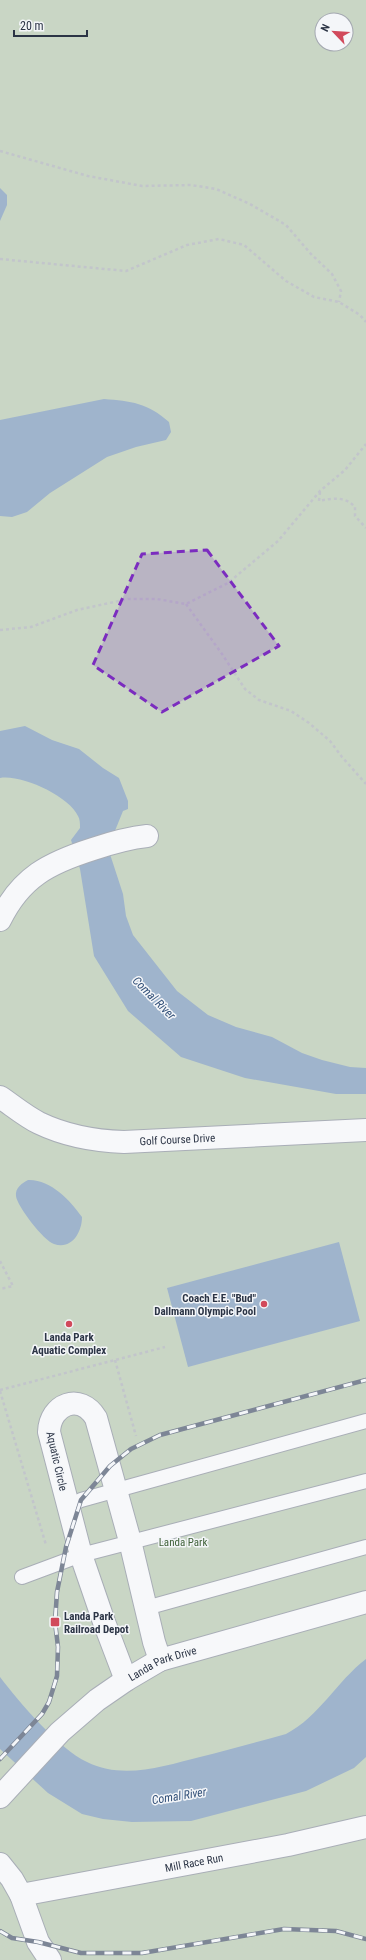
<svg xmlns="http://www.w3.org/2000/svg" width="366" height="1960" viewBox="0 0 366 1960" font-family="'Roboto Condensed',sans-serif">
<rect width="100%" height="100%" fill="#e4e7ec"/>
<!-- green -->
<path fill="#c9d6c5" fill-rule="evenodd" d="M0,0H366V1960H0ZM322,20H346V44H322Z"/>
<!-- water -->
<g fill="#9fb4cc">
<path d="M0,188L7,195V205L0,221Z"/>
<path d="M104,399C131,401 148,403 169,422L171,432L166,440L136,447L107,457L50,493L27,512L12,517L0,516V420Z"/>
<path d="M25,726L52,740L79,749L103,768L119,778L128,801V809L123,811L108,848L123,894L126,916L133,935L177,991L208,1015L236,1027L272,1037L302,1053L322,1060L350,1067L366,1068V1094H336L245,1078L181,1057L128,1011L94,956L80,869L71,840L80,828C80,824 80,819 78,816C69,796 21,774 0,778V731Z"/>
<path d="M28,1180C50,1179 70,1200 82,1217C82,1232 72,1250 54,1244C44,1241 17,1206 16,1196C15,1188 22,1183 28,1180Z"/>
<path d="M339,1242L360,1321L188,1367L167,1288Z"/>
<path d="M366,1659V1757L354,1768L306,1791L191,1821L132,1822L103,1819L82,1814L48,1793L0,1749V1677C19,1702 59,1749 87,1762C123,1780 164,1766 200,1757C229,1750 257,1742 286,1734C319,1717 337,1681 366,1659Z"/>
</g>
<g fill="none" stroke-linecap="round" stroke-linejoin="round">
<!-- service casing -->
<g stroke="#a9aeb7" stroke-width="16">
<g id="service">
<path d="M68,1506L81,1500L117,1490L366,1421"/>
<path d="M22,1577L81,1555L366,1481"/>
<path d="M146,1608L366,1547"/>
</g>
</g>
<!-- minor casing -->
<g stroke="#a9aeb7" stroke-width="24">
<g id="minor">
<path d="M0,920C21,877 49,863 93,849C111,843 128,838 147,836"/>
<path id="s1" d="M0,1097C12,1105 25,1116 39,1123C66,1136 94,1141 124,1142L366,1130"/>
<path d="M126,1680L104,1622L81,1555L49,1432C50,1404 80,1392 96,1418L130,1541L154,1642L160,1660"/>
<path d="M0,1864L12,1879L21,1895L38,1942L50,1960"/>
<path id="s2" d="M21,1895L288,1845L366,1827"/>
</g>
</g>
<!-- tertiary casing -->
<g stroke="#a9aeb7" stroke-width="24">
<g id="tertiary">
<path id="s3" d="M0,1797L60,1732L97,1700L126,1680L160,1660L366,1602"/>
</g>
</g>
<!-- path -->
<g stroke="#c2c5cb" stroke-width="2.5" stroke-dasharray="3 3" stroke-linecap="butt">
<path d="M0,151L88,176L142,186L191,185L216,189L250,204L286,225L311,254L332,274L341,291L339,302"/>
<path d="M0,259L126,271L187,245L219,239L244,245L286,281L314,297L339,302L360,315L366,322"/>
<path d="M320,492L319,501C333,498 345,496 355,507V516L366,528"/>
<path d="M186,604L222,654L245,689L259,700L291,711L309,723L330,741L342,757L366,784"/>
<path d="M0,630L31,627L77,610L128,599H157L186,604L228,583L278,541L320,491L345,470L366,444"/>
<path d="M0,1261L13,1286L0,1289"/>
<path d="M115,1360L136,1436"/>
<path d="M0,1390L165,1347"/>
<path d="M0,1391L46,1545"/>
</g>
<!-- service -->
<use href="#service" stroke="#f7f8fa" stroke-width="14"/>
<!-- minor -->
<use href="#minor" stroke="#f7f8fa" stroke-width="22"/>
<!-- tertiary -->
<use href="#tertiary" stroke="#f7f8fa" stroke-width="22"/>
<!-- rail casing -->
<g stroke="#7d8696" stroke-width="4.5">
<g id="rail">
<path d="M0,1759L42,1714L49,1702L57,1676L58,1647L55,1622L57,1592L66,1547L81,1500L110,1466L131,1449L160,1435L366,1380"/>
<path d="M0,1931L12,1938L38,1942L81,1953H142L284,1929L336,1931L366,1939"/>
</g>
</g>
<!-- rail -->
<use href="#rail" stroke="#f4f6f9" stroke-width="3" stroke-dasharray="9" stroke-linecap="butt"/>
</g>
<!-- marked area -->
<path fill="#7b2cbf" fill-opacity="0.2" stroke="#7b2cbf" stroke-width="3" stroke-dasharray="8 5" stroke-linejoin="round" d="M207,550L279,646L162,712L93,665L142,554Z"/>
<!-- markers -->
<g fill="#d1495b" stroke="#f4f6f9" stroke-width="1.5">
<circle cx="264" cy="1304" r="4"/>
<circle cx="69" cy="1324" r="4"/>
<rect x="50" y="1617" width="10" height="10" rx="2"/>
</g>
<g text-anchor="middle" stroke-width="3" stroke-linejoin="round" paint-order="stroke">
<!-- street labels -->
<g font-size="11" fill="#2b3445" stroke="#f4f6f9">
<text dy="4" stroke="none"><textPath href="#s1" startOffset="188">Golf Course Drive</textPath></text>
<text transform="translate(57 1461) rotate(77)" y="4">Aquatic Circle</text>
<text dy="4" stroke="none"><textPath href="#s3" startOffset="213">Landa Park Drive</textPath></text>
<text dy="4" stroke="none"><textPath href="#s2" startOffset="176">Mill Race Run</textPath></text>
</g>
<!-- poi labels -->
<g font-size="11" font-weight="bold" fill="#2b3445" stroke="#f4f6f9" text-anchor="end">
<text x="256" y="1302">Coach E.E. "Bud"<tspan x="256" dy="13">Dallmann Olympic Pool</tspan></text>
<text x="69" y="1341" text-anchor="middle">Landa Park<tspan x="69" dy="13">Aquatic Complex</tspan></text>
<text x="64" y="1620" text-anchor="start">Landa Park<tspan x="64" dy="13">Railroad Depot</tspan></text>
</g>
<!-- park labels -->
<g font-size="11" fill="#3f6138" stroke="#f4f6f9">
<text x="183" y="1546">Landa Park</text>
</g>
<!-- water labels -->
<g font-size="12" font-style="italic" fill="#34527a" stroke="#f4f6f9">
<text transform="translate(154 998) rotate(45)" y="4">Comal River</text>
<text transform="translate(179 1796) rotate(-9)" y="4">Comal River</text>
</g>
</g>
<!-- north arrow -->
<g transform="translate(334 32) rotate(295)"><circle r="19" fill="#f4f6f9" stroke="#a4a8b1"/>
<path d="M0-3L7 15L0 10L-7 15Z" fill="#d1495b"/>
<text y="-6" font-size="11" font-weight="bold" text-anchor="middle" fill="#2b3445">N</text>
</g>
<!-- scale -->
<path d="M14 30v6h73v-6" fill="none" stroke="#2b3445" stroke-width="2"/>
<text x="20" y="30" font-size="12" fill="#2b3445" stroke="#f4f6f9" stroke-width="3" paint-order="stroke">20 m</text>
</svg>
